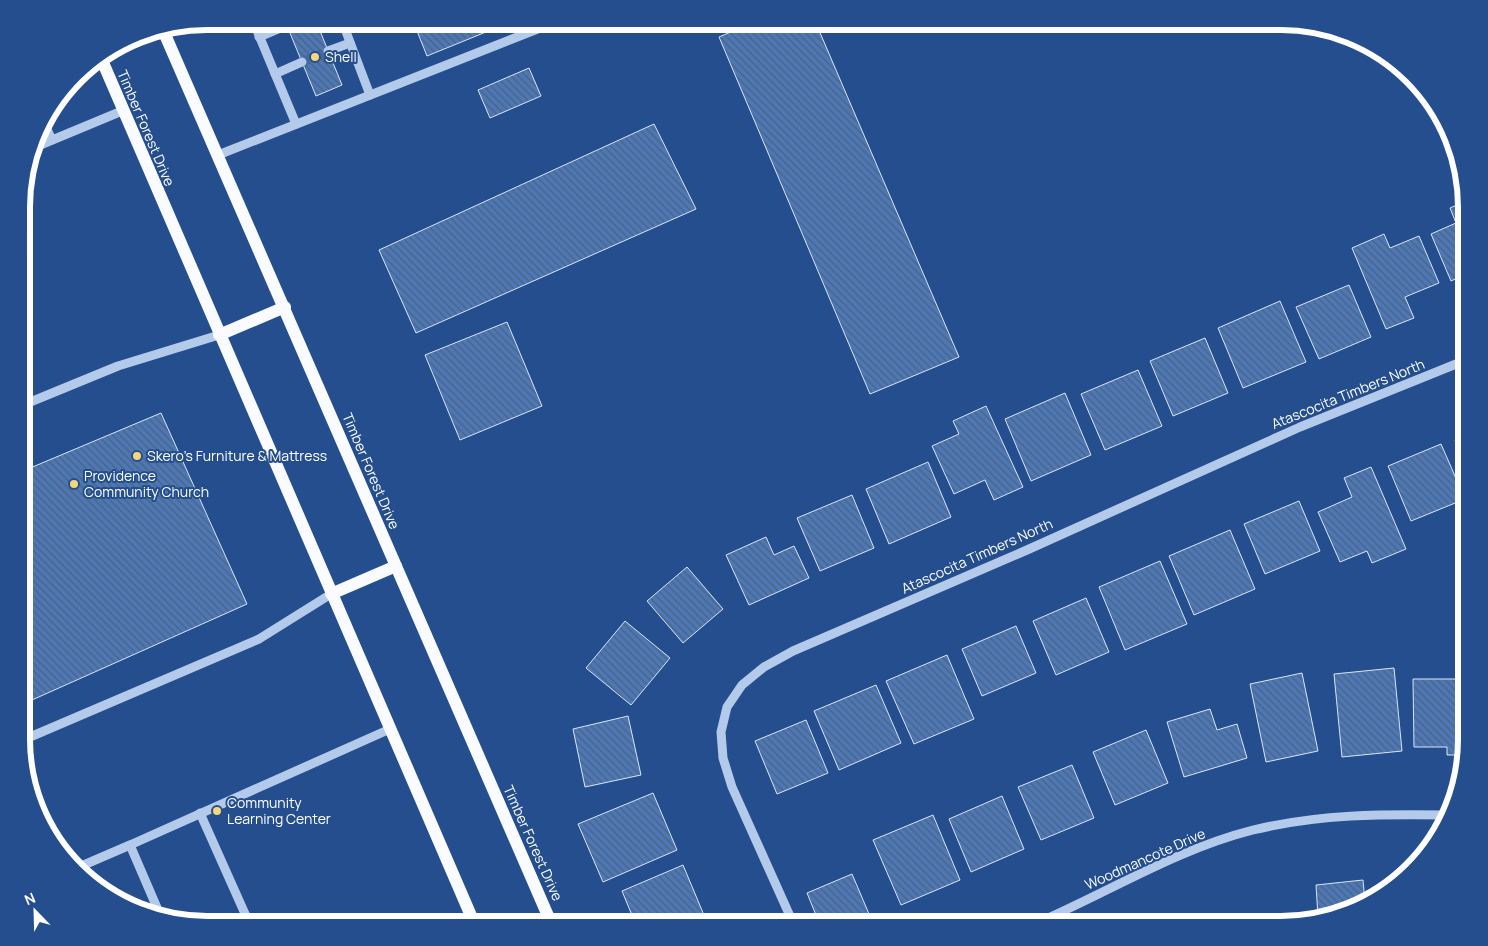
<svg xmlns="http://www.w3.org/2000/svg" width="1488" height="946" viewBox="0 0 1488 946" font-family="Manrope,sans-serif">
<defs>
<pattern id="building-back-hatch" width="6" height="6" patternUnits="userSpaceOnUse" patternTransform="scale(1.25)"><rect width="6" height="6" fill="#4d77b5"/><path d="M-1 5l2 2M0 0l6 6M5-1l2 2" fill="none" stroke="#4c6280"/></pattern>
</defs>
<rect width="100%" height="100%" fill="#244e8e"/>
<!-- building -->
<g fill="url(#building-back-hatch)" stroke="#d9e6f8">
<path d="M285,21H316L342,85L316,96Z"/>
<path d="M413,21H513L427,56Z"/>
<path d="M756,21H815L959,357L870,394L719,37Z"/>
<path d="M529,68L541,96L490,118L478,90Z"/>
<path d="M654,124L696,209L416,333L379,250Z"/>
<path d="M1466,201V274L1451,281L1431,234L1456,223L1450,208Z"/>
<path d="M1384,234L1390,248L1419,236L1439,283L1405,297L1414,318L1386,329L1352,248Z"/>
<path d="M1349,285L1371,337L1319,359L1296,307Z"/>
<path d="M1280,301L1306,362L1243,388L1218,328Z"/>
<path d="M507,322L542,406L460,440L425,355Z"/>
<path d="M1205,338L1228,393L1173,416L1150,361Z"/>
<path d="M1138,370L1162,426L1105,450L1081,394Z"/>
<path d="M1065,393L1091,455L1031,481L1005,419Z"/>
<path d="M986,406L1023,487L994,500L985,480L954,494L932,446L959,434L953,421Z"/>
<path d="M161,413L247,604L23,704V471Z"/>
<path d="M1466,436V466L1455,440Z"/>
<path d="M1441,444L1465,499L1411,521L1388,466Z"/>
<path d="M928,462L951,517L889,544L866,489Z"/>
<path d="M1371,467L1406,549L1372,563L1367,551L1340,562L1318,512L1352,497L1344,478Z"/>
<path d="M852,495L874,548L820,571L797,518Z"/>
<path d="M1299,501L1320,551L1265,574L1244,524Z"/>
<path d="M1230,530L1255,589L1194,615L1169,556Z"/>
<path d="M766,537L774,555L794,546L809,578L749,605L726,555Z"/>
<path d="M1160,561L1187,624L1125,650L1099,587Z"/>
<path d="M687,567L723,609L683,643L647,601Z"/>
<path d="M1086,598L1109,652L1056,675L1033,621Z"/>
<path d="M625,621L670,658L631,705L586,668Z"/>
<path d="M1016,626L1036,673L982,696L962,649Z"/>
<path d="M947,655L974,719L914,744L886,681Z"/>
<path d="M1394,668L1402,751L1342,757L1334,674Z"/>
<path d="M1302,673L1318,751L1266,762L1250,684Z"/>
<path d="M1413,679H1466V755H1447V747H1414Z"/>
<path d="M876,685L901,743L839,770L814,711Z"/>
<path d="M1210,709L1217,730L1237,724L1247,758L1184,777L1167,722Z"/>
<path d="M628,716L641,775L585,787L573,729Z"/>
<path d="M806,720L828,773L777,794L755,741Z"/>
<path d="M1146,730L1168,783L1115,805L1093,752Z"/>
<path d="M1072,765L1094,818L1041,840L1018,787Z"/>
<path d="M653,793L677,850L603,882L578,824Z"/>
<path d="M1002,796L1024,849L971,872L949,819Z"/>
<path d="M933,815L960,880L901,905L873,840Z"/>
<path d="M683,865L706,920L695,925H636L622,891Z"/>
<path d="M852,874L872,921L863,925H820L807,893Z"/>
<path d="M1363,880L1365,902L1318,917L1316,885Z"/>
<path d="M1207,917L1210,924H1189Z"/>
</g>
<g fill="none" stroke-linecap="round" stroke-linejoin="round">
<!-- minor-tunnel -->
<g stroke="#45699f" stroke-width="9" stroke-dasharray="9 4.5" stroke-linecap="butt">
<path d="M287,25L295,21"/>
<path d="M302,62L328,51"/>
</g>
<!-- minor -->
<g stroke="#b4caeb" stroke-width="9">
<path d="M253,21L296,124"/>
<path d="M342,21L370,95"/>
<path d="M259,37L287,25"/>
<path d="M328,51L350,43"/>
<path d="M275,74L302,62"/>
<path d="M43,121L52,140"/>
<path d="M33,148L122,111"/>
<path d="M218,155L558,21"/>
<path d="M23,405L118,366L219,335"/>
<path d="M23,740L259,639L331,594"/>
<path d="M200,813L250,925"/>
<path d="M79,867L130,845"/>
<path d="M161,917L130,845L390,729"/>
<path d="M1035,924C1107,893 1177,849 1253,830C1319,814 1382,814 1449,815"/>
<path d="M794,925L732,787L723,758L721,732L727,707L742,685L764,667L793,651L1027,550L1300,427L1466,360"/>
</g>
<!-- major -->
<g stroke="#f9fbff" stroke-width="12">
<path d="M163,30L552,925"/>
<path d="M101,58L475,925"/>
<path d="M219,335L285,307"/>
<path d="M331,594L396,566"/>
</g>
</g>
<!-- markers -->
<g fill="#f5d778" stroke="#244e8e" stroke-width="2">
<circle cx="315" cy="57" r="5"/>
<circle cx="137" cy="456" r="5"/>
<circle cx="74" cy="484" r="5"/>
<circle cx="217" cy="811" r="5"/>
</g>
<g text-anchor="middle" stroke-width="4" stroke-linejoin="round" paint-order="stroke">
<!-- poi labels -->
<g font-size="14" fill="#fff" stroke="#244e8e" text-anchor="start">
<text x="325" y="62">Shell</text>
<text x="147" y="461">Skero's Furniture &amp; Mattress</text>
<text x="84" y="481">Providence<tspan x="84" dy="16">Community Church</tspan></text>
<text x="227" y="808">Community<tspan x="227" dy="16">Learning Center</tspan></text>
</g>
<!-- street labels -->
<g font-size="14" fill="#fff" stroke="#244e8e">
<text transform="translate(146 128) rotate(67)" y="5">Timber Forest Drive</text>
<text transform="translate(1348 394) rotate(-22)" y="5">Atascocita Timbers North</text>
<text transform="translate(371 471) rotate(67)" y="5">Timber Forest Drive</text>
<text transform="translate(977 556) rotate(-24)" y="5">Atascocita Timbers North</text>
<text transform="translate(533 843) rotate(66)" y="5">Timber Forest Drive</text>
<text transform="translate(1145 859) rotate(-24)" y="5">Woodmancote Drive</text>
</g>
</g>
<!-- crop -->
<path d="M0 0H1488V946H0ZM207 30H1281A177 177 0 0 1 1458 207V739A177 177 0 0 1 1281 916H207A177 177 0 0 1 30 739V207A177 177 0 0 1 207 30Z" fill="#244e8e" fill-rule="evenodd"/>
<path fill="none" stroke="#fff" stroke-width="6" d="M207 30H1281A177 177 0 0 1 1458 207V739A177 177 0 0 1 1281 916H207A177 177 0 0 1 30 739V207A177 177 0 0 1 207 30Z"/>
<!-- north arrow -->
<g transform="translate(35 911) rotate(337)" stroke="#244e8e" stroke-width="4" paint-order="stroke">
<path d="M0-4L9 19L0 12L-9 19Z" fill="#ffffff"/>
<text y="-8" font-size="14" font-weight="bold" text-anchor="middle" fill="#ffffff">N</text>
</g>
</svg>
